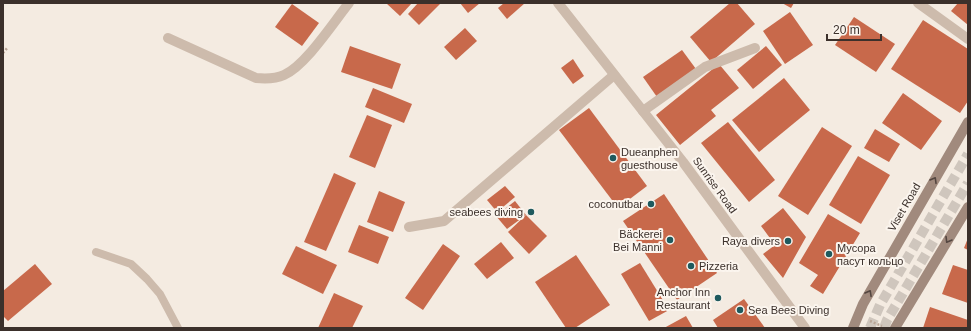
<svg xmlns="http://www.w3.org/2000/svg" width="971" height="331" viewBox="0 0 971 331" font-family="Arial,sans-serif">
<rect width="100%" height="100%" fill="#f4ebe1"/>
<!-- building -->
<g fill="#c8694b">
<path d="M386,3H412L400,16Z"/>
<path d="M418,3H441L419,25L408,14Z"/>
<path d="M460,3H480L468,13Z"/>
<path d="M504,3H525L507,19L498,8Z"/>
<path d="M730,3H737L755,24L711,62L690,37Z"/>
<path d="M782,3H794L791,8Z"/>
<path d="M958,3H968V25L951,11Z"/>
<path d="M292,4L319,23L302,46L275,27Z"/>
<path d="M790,12L813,45L785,64L763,31Z"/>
<path d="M854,17L895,44L876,72L835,45Z"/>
<path d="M923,20L968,49V101L960,113L891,69Z"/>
<path d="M465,28L477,41L456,60L444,47Z"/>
<path d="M350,46L401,64L392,89L341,72Z"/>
<path d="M766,46L782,65L753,89L737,70Z"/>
<path d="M682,50L696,69L657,97L643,77Z"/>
<path d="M573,59L584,76L573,84L561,68Z"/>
<path d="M719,64L739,88L711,110L716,116L680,145L656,115Z"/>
<path d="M784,78L810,110L759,152L732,120Z"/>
<path d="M373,88L412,104L404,123L365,107Z"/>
<path d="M903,93L942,121L921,150L882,123Z"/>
<path d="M589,108L647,186L618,208L559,130Z"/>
<path d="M367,115L392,125L375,168L349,157Z"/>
<path d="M728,122L775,180L749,202L701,143Z"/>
<path d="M822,127L852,146L808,215L778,196Z"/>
<path d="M875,129L900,144L889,162L864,148Z"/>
<path d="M858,156L890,175L861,224L829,205Z"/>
<path d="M334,173L356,183L326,251L304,242Z"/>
<path d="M505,186L515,197L497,212L487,200Z"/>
<path d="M379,191L405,202L393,232L367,222Z"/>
<path d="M664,194L717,273L677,300L623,221Z"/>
<path d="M515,201L526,215L507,229L496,216Z"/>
<path d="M783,208L806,237L783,278L763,254L775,245L761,226Z"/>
<path d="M828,214L860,233L823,294L810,286L818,275L799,263Z"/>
<path d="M526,215L547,236L529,254L508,232Z"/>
<path d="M359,225L389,237L378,264L348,252Z"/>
<path d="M968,238V250L964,248Z"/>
<path d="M501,242L514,258L487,279L474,264Z"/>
<path d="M443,244L460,256L423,310L405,298Z"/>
<path d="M296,246L337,265L323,294L282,274Z"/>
<path d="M576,255L610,305L575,328H566L535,282Z"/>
<path d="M640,263L669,310L649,321L621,274Z"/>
<path d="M35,264L52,284L8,321L3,316V291Z"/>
<path d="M953,265L968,270V303L942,294Z"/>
<path d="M334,293L363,306L352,328H318Z"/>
<path d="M744,299L765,328H718L713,320Z"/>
<path d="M930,307L968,320V328H923Z"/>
<path d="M686,316L693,328H664Z"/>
</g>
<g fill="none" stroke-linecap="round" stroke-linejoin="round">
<!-- secondary-tunnel -->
<g stroke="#cfc6bd" stroke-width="10" stroke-dasharray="10 5" stroke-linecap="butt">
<path d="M870,328L880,305L968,154"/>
<path d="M884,328L887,320L968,183"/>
</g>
<!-- path -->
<g stroke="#b9a596" stroke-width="2.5" stroke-dasharray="2 2" stroke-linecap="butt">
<path d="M3,53L8,47"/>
<path d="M870,321L882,326"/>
</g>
<!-- service -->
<path stroke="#cdbbac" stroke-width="8" d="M96,252L131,264L147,279L160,294L178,328"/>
<!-- minor -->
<g stroke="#cdbbac" stroke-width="10">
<path d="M558,3L683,162L805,328"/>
<path d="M918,3L968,39"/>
<path d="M168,38L256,78C266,79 275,79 284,75C306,65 333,23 349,3"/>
<path d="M643,111L705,67L755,48"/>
<path d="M409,227L444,221L614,75"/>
</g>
<!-- secondary -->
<g stroke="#a18a7d" stroke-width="10">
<path d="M853,328L863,304L968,122"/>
<path d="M895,328L968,207"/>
</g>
</g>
<!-- one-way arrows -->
<defs><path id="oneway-chevron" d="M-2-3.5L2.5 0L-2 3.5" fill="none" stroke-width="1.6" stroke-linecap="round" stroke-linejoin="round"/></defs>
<g stroke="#544640">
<use href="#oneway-chevron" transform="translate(934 180) rotate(-60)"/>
<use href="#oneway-chevron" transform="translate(948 240) rotate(121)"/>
<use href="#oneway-chevron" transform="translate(869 293) rotate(-61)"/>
</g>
<!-- markers -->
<g fill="#1f5a5e" stroke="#fbf5ee" stroke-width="1.5">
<circle cx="613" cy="158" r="4"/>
<circle cx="651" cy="204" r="4"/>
<circle cx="531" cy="212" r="4"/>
<circle cx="670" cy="240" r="4"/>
<circle cx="788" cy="241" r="4"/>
<circle cx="829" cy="254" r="4"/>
<circle cx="691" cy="266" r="4"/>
<circle cx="718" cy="298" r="4"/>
<circle cx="740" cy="310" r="4"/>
</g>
<g text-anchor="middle" stroke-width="4" stroke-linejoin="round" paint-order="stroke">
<!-- poi labels -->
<g font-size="11" fill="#3b302b" stroke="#fbf5ee" text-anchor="end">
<text x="621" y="156" text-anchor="start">Dueanphen<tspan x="621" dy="13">guesthouse</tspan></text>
<text x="643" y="208">coconutbar</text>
<text x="523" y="216">seabees diving</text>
<text x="662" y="238">Bäckerei<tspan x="662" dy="13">Bei Manni</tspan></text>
<text x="780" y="245">Raya divers</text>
<text x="837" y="252" text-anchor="start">Мусора<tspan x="837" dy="13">пасут кольцо</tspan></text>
<text x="699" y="270" text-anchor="start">Pizzeria</text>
<text x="710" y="296">Anchor Inn<tspan x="710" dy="13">Restaurant</tspan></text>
<text x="748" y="314" text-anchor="start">Sea Bees Diving</text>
</g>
<!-- street labels -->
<g font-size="11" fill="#3b302b" stroke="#fbf5ee">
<text transform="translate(715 185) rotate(54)" y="4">Sunrise Road</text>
<text transform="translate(904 207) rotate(-60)" y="4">Viset Road</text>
</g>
</g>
<!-- border -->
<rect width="971" height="331" fill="none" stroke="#3b302b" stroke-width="8"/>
<!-- scale -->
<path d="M827 34v6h54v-6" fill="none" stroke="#3b302b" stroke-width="2"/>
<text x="833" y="34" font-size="12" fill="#3b302b" stroke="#fbf5ee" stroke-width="3" paint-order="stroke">20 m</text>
</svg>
